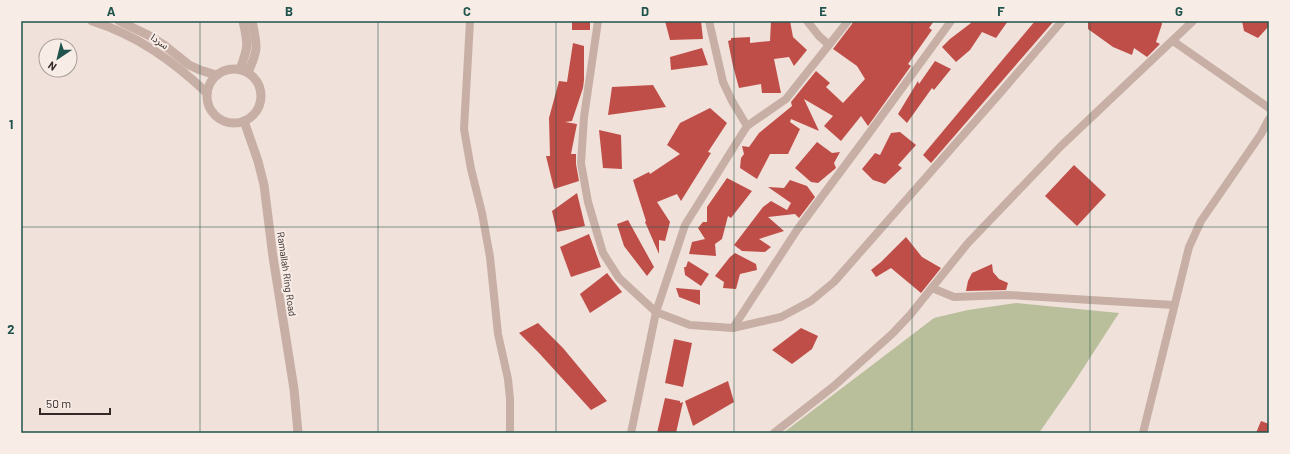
<svg xmlns="http://www.w3.org/2000/svg" width="1290" height="454" viewBox="0 0 1290 454" font-family="Barlow,'Noto Sans Arabic',sans-serif">
<rect width="100%" height="100%" fill="#f0e1da"/>
<!-- green -->
<path fill="#b9be9b" d="M1016,303L1119,313L1073,384L1039,433H783L934,318L968,310Z"/>
<!-- building -->
<g fill="#c04e48">
<rect x="572" y="21" width="18" height="9"/>
<path d="M665,21H701L703,39L670,40Z"/>
<path d="M771,21H790L793,37L807,50L794,66L789,57L774,59L781,93H762L761,84L739,88L733,66L728,41L731,40V38L750,37V43L770,41Z"/>
<path d="M853,21H934L929,28L932,30L908,64L911,66L868,126L861,116L841,141L824,126L833,116L804,99L819,131L791,119L790,122L800,129L788,154H770L757,179L740,168L741,158L744,154L742,146L749,147L759,133L792,106L791,102L816,71L830,83L826,87L843,103L865,79L857,66L833,49L852,24Z"/>
<path d="M970,21H1008L996,38L982,32L970,50L956,62L942,47L950,39L971,23Z"/>
<path d="M1035,21H1054L931,163L923,155Z"/>
<path d="M1088,21H1161L1162,24L1156,42L1160,44L1147,57L1134,48L1132,55L1113,47L1088,29Z"/>
<path d="M1242,21H1269V26L1258,38L1244,31Z"/>
<path d="M573,43L584,46V80L583,88L572,121L565,122L577,124L571,154H576V164L579,181L554,189L546,156H550L549,118L559,81L567,82Z"/>
<path d="M702,48L708,65L671,70L670,57Z"/>
<path d="M935,61L951,69L934,90L932,88L907,123L898,114L918,81L919,84Z"/>
<path d="M653,85L666,107L608,115L612,87Z"/>
<path d="M710,108L727,123L708,152L711,153L681,201L677,194L657,202L670,222L665,241L659,240V254L645,222L646,221L633,180L649,172L650,174L680,154L667,145L680,123Z"/>
<path d="M599,130L621,135L622,169L603,168Z"/>
<path d="M900,132L916,145L898,165L902,168L885,184L873,180L862,169L875,153L880,155L891,133Z"/>
<path d="M817,142L832,153L840,152L834,163L836,168L818,183L811,182L795,168Z"/>
<path d="M1074,165L1106,195L1077,226L1045,196Z"/>
<path d="M727,178L752,191L731,218L728,216L722,239L715,244L716,256L689,254L692,242L705,239L698,228L703,222H707V207Z"/>
<path d="M790,180L807,186L815,197L799,218L795,214L768,217L784,231L759,239L771,247L765,252L742,251L734,245L763,207L771,201L787,210L791,203L768,187L784,188Z"/>
<path d="M577,193L585,226L557,232L552,211Z"/>
<path d="M628,220L654,267L647,276L624,246L617,224Z"/>
<path d="M589,234L601,267L571,277L560,247Z"/>
<path d="M906,237L922,257L941,268L921,293L891,268L876,277L871,270L881,262Z"/>
<path d="M735,253L756,264L757,270L740,274L736,289L723,288L724,282L715,276L730,257Z"/>
<path d="M688,261L709,274L701,286L685,275L684,267H686Z"/>
<path d="M992,264L993,272L999,279L1008,283L1006,290L966,291L968,281L972,273Z"/>
<path d="M607,273L622,292L590,313L580,294Z"/>
<path d="M676,288L700,290V305L679,297Z"/>
<path d="M538,323L563,348L607,401L591,410L539,353L519,333Z"/>
<path d="M801,328L818,336L812,349L792,364L772,350Z"/>
<path d="M674,339L692,343L683,387L665,383Z"/>
<path d="M728,381L734,402L693,426L685,401Z"/>
<path d="M665,398L680,401V403L683,402L676,433H657Z"/>
<path d="M1261,421L1269,424V433H1256Z"/>
</g>
<g fill="none" stroke-linecap="round" stroke-linejoin="round">
<!-- minor -->
<g stroke="#c7afa6" stroke-width="8">
<path d="M470,21L464,129L471,169L482,213L490,257L498,334L508,379L510,399V433"/>
<path d="M598,21L584,117L581,163L588,202L603,253L619,278L656,312L690,325L733,328L797,230L867,136L951,21"/>
<path d="M709,21L723,82L732,101L747,126"/>
<path d="M807,21L819,36L829,45"/>
<path d="M1173,41L1269,108"/>
<path d="M932,288L954,297L1008,295L1174,305"/>
<path d="M733,328L781,317L811,301L834,282L1001,92L1062,21"/>
<path d="M631,433L656,312L685,225L747,126L786,99L848,21"/>
<path d="M774,433L834,386L892,334L910,315L968,243L1061,146L1193,21"/>
<path d="M1143,433L1189,247L1201,221L1261,134L1269,119"/>
</g>
<!-- tertiary -->
<g stroke="#c7afa6" stroke-width="9">
<path d="M92,21C137,35 173,61 207,93"/>
<path d="M119,21L148,35L164,45L189,65L200,70L216,75"/>
<circle cx="234" cy="96" r="27"/>
<path d="M240,69C249,46 248,44 243,21"/>
<path d="M248,72C259,49 257,46 252,21"/>
<path d="M244,121L258,161L264,185L273,257L294,389L298,433"/>
</g>
</g>
<!-- grid -->
<path fill="none" stroke="#1f534c" stroke-width="1" stroke-opacity="0.55" d="M200,21V433M378,21V433M556,21V433M734,21V433M912,21V433M1090,21V433M21,227H1269"/>
<g text-anchor="middle" stroke-width="4" stroke-linejoin="round" paint-order="stroke">
<!-- street labels -->
<g font-size="10" fill="#342827" stroke="#f8ece6">
<text transform="translate(160 41) rotate(34)" y="4">سردا</text>
<text transform="translate(287 274) rotate(82)" y="4">Ramallah Ring Road</text>
</g>
</g>
<!-- border -->
<rect width="1290" height="454" fill="none" stroke="#f8ece6" stroke-width="44"/>
<!-- north arrow -->
<g transform="translate(58 58) rotate(215)"><circle r="19" fill="#f8ece6" stroke="#aa9e9a"/>
<path d="M0-3L7 15L0 10L-7 15Z" fill="#1f534c"/>
<text y="-6" font-size="11" font-weight="bold" text-anchor="middle" fill="#342827">N</text>
</g>
<!-- scale -->
<path d="M40 408v6h70v-6" fill="none" stroke="#342827" stroke-width="2"/>
<text x="46" y="408" font-size="12" fill="#342827" stroke="#f8ece6" stroke-width="3" paint-order="stroke">50 m</text>
<rect x="22" y="22" width="1246" height="410" fill="none" stroke="#1f534c" stroke-width="1.5"/>
<g font-size="13" text-anchor="middle" font-weight="bold" fill="#1f534c">
<text x="111" y="16">A</text>
<text x="289" y="16">B</text>
<text x="467" y="16">C</text>
<text x="645" y="16">D</text>
<text x="823" y="16">E</text>
<text x="1001" y="16">F</text>
<text x="1179" y="16">G</text>
<text x="11" y="129">1</text>
<text x="11" y="334">2</text>
</g>
</svg>
